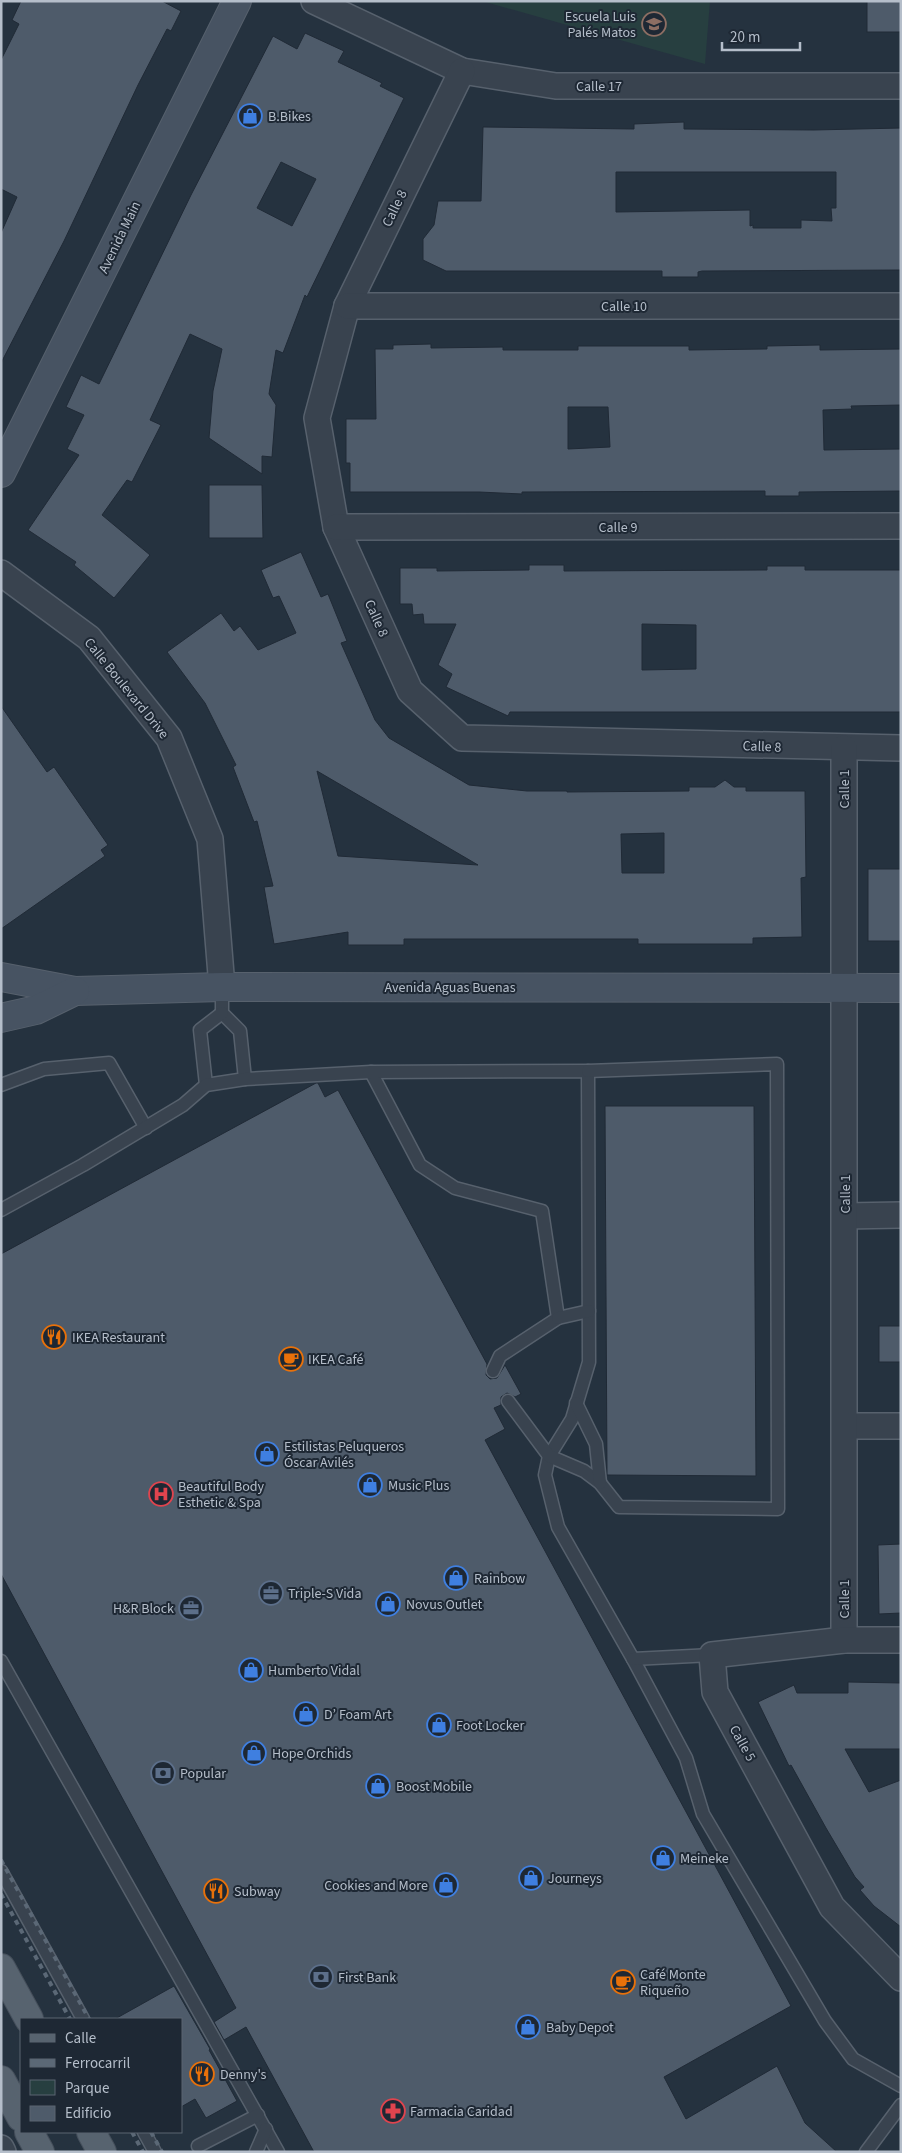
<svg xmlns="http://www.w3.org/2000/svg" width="902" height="2153" viewBox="0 0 902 2153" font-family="'Source Sans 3',sans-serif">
<rect width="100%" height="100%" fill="#25323f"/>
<!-- green -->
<path fill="#273f40" d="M482,1H710L705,64Z"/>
<!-- building -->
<g fill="#4e5b6a" stroke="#202a36" fill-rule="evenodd">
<path d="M21,1H162L181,11L171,31L167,29L138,85L64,241L1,363V233L17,197L1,189V60L19,24L12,20Z"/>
<rect x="867" y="1" width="34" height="31"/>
<path d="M305,33L344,51L338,62L382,83L380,86L404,98L307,297L305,295L283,353L276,350L269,394L276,405L272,457L262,456V474L209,438L213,391L222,349L190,334L150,420L161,425L132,482L127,480L102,515L150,555L114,598L74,565L76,562L28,530L79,455L67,449L84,415L66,407L81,375L99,384L191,195L273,36L297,49ZM281,162L316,179L292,226L257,208Z"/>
<path d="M684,122V129L814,130L901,128V270L702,271L698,272V277H662V271H446L423,260V239L434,225L438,201H481L483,127L634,129V124ZM616,172H836V208H831L832,221L801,220V228H753V225L750,226V210L616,212Z"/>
<path d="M431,344V348L503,347V350H578V346H689V350L767,349V346L820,345V350L901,349V405L851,406L852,409L823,410L824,450L901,449V491L799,492V496H765V491L522,492V494L479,492H350V463H346V419H376L375,349H393V345ZM568,407H608L610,447L568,449Z"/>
<path d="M209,485H262L263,538H209Z"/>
<path d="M301,552L321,597L328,594L347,641L341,643L375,720L389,738L469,785L527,791H567V792L689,791V787H715L725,780L734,787H746V791H805L806,877L801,878L802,937L753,938V944H638V939H404V945H348V932L274,944L264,887L273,886L257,821L254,822L233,767L236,765L205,703L167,652L221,613L234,631L240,626L258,650L296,633L279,596L273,598L261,570ZM317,771L478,865L338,856ZM664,833V873H622L621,834Z"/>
<path d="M529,565H564V571L767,570V566H805V570H901V712H510L508,716L446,687L452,674L438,665L456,624H424L423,614L413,615L412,604H400V568H437V571L529,570ZM642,624L696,625V669L642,670Z"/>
<path d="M1,706L47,772L54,767L108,845L101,850L105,856L1,929Z"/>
<rect x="868" y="869" width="33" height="72"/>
<path d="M316,1083H318L325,1097L338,1090L487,1364L486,1375L490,1379L497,1378L505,1365L521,1394L515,1397L507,1393L501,1397V1405L494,1408L505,1429L485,1440L791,2006L664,2077L686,2119L777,2066L805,2123L837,2152H314L246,2027L224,2040L214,2022L236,2008L1,1574V1254Z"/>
<path d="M605,1106H754L756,1476L607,1475Z"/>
<rect x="879" y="1326" width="22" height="36"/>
<path d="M901,1544V1613L879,1614L878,1545Z"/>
<path d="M848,1682L901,1683V1749H845L869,1792L901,1780V1927L874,1906L860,1890L864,1887L855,1877L826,1828L791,1765L789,1766L758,1702L794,1685L797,1693H848Z"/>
<path d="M174,1986L210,2049L209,2050L237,2101L206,2118L195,2099L181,2107V2019H115Z"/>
</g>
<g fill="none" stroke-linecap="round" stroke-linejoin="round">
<!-- lane casing -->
<g stroke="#57616d" stroke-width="15">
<g id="lane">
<path d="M222,987V1013L240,1031L245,1079"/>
<path d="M371,1072L420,1165L455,1188L542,1211L558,1318L500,1356L493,1371"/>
<path d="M1,1085L44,1069L109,1063L146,1128"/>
<path d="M206,1085L200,1030L222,1013"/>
<path d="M1,1210L83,1165L183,1105L206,1085L245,1079L371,1072L588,1071L589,1362L572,1419L549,1456L545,1475L558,1527L633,1659L686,1758L703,1814L825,2021L853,2059L901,2086"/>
<path d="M558,1318L589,1311"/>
<path d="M508,1401L549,1456L584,1471L600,1483L619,1507L778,1509L777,1064L588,1071"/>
<path d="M576,1403L596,1444L600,1483"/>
<path d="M633,1659L712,1655"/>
<path d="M1,1661L278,2152"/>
<path d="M1,1871L83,2019"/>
<path d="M144,2132L155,2152"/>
<path d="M198,2146L258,2115"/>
<path d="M256,2152L266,2129"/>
<path d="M866,2152L901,2105"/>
</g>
</g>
<!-- street casing -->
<g stroke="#57616d" stroke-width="28">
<g id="street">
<path d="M314,1L462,71L556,86H901"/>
<path d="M462,71L347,306L317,418L336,527L410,691L462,738L901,748"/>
<path d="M347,306H901"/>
<path d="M336,527L901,526"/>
<path d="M1,573L89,638L169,738L210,839L222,987"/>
<path d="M845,1216L901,1215"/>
<path d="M845,1426H901"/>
<path d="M844,1640V748"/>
<path d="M901,1640H844L712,1655L715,1692L832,1907L901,1978"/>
<path d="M1,2148L3,2152"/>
</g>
</g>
<!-- secondary casing -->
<g stroke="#57616d" stroke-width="30">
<g id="secondary">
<path d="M1,473L237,1"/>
<path d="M1,977L75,991L222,987L901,988"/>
<path d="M1,1018L36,1010L75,991"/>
</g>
</g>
<!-- primary casing -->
<g stroke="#454f5b" stroke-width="30">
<g id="primary">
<path d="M1,1968L29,2019"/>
<path d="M1,2080L21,2117"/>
<path d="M29,2132L40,2152"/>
<path d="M91,2132L102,2152"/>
</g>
</g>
<!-- lane -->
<use href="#lane" stroke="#39434f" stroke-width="12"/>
<!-- street -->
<use href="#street" stroke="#39434f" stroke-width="25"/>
<!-- secondary -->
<use href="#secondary" stroke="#475362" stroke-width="28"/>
<!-- primary -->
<use href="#primary" stroke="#57636f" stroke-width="28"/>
<!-- rail -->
<g stroke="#5b6876" stroke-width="4" stroke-dasharray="5 5" stroke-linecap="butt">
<path d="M1,1860L89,2019"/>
<path d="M1,1894L70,2019"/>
<path d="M132,2132L143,2152"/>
<path d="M151,2132L162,2152"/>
</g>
</g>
<!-- icons -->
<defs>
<g id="school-ring" transform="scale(1.25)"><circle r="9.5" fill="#1e2834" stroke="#8d6e63" stroke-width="1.5"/><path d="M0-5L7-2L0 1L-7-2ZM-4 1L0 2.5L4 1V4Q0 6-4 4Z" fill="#8d6e63"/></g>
<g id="shop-ring" transform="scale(1.25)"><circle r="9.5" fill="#1e2834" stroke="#3f7fe0" stroke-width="1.5"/><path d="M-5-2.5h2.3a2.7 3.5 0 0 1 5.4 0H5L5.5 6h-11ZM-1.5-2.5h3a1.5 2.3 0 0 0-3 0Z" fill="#3f7fe0"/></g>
<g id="restaurant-ring" transform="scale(1.25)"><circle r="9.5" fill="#1e2834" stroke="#e8710a" stroke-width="1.5"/><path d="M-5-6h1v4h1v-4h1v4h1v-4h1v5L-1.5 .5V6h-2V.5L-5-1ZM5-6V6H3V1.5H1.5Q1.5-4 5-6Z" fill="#e8710a"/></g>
<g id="cafe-ring" transform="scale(1.25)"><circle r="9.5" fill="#1e2834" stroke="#e8710a" stroke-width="1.5"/><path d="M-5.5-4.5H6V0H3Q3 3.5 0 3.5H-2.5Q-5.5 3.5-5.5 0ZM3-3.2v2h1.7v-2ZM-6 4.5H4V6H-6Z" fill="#e8710a"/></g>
<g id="hospital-ring" transform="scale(1.25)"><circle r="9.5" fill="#1e2834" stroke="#e0444e" stroke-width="1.5"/><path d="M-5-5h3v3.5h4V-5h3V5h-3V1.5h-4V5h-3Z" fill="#e0444e"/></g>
<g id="office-ring" transform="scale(1.25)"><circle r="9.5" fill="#1e2834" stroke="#5c6f8a" stroke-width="1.5"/><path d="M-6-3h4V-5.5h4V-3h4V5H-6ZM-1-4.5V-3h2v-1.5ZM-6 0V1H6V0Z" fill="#5c6f8a"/></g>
<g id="bank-ring" transform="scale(1.25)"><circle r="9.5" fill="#1e2834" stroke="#5c6f8a" stroke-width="1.5"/><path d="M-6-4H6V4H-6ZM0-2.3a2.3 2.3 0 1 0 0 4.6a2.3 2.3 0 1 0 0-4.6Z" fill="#5c6f8a"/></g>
<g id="pharmacy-ring" transform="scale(1.25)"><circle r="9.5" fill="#1e2834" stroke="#e0444e" stroke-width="1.5"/><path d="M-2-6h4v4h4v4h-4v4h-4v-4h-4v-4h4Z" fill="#e0444e"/></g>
</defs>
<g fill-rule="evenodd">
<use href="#school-ring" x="654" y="24"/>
<use href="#shop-ring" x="250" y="116"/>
<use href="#restaurant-ring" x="54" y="1337"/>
<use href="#cafe-ring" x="291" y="1359"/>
<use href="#shop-ring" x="267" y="1454"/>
<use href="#shop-ring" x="370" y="1485"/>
<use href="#hospital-ring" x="161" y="1494"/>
<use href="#shop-ring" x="456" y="1578"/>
<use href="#office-ring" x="271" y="1593"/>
<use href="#shop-ring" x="388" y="1604"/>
<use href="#office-ring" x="191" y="1608"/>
<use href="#shop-ring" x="251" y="1670"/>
<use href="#shop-ring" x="306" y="1714"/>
<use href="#shop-ring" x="439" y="1725"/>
<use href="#shop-ring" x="254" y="1753"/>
<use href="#bank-ring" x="163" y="1773"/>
<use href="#shop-ring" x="378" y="1786"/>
<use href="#shop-ring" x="663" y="1858"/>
<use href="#shop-ring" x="531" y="1878"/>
<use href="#shop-ring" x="446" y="1885"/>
<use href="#restaurant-ring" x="216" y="1891"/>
<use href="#bank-ring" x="321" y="1977"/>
<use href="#cafe-ring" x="623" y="1982"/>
<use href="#shop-ring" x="528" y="2027"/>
<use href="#restaurant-ring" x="202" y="2074"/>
<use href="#pharmacy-ring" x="393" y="2111"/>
</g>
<g text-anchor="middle" stroke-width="4" stroke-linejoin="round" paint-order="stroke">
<!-- poi labels -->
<g font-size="14" fill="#b5beca" stroke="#1e2834" text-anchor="start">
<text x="636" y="21" text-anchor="end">Escuela Luis<tspan x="636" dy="16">Palés Matos</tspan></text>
<text x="268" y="121">B.Bikes</text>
<text x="72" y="1342">IKEA Restaurant</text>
<text x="308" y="1364">IKEA Café</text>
<text x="284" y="1451">Estilistas Peluqueros<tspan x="284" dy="16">Óscar Avilés</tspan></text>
<text x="388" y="1490">Music Plus</text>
<text x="178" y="1491">Beautiful Body<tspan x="178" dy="16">Esthetic &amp; Spa</tspan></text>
<text x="474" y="1583">Rainbow</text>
<text x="288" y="1598">Triple-S Vida</text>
<text x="406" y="1609">Novus Outlet</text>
<text x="174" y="1613" text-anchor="end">H&amp;R Block</text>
<text x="268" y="1675">Humberto Vidal</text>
<text x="324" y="1719">D’ Foam Art</text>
<text x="456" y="1730">Foot Locker</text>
<text x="272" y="1758">Hope Orchids</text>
<text x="180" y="1778">Popular</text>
<text x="396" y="1791">Boost Mobile</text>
<text x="680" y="1863">Meineke</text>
<text x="548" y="1883">Journeys</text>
<text x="428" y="1890" text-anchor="end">Cookies and More</text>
<text x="234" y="1896">Subway</text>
<text x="640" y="1979">Café Monte<tspan x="640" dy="16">Riqueño</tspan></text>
<text x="338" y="1982">First Bank</text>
<text x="546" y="2032">Baby Depot</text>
<text x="220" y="2079">Denny's</text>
<text x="410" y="2116">Farmacia Caridad</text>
</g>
<!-- street labels -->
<g font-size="14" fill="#b5beca" stroke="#1e2834">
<text x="599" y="91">Calle 17</text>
<text transform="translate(394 208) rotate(-64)" y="5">Calle 8</text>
<text transform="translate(119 237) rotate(-64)" y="5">Avenida Main</text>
<text x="624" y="311">Calle 10</text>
<text x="618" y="532">Calle 9</text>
<text transform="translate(377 618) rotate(66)" y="5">Calle 8</text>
<text transform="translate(127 688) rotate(51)" y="5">Calle Boulevard Drive</text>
<text transform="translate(762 746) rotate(2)" y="5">Calle 8</text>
<text transform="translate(844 789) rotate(-90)" y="5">Calle 1</text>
<text x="450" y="992">Avenida Aguas Buenas</text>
<text transform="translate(845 1194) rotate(-90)" y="5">Calle 1</text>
<text transform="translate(844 1599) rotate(-90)" y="5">Calle 1</text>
<text transform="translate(743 1743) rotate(61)" y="5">Calle 5</text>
</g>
</g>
<!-- border -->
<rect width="902" height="2153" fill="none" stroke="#b5beca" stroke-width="5"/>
<!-- legend -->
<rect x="20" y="2018" width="162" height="115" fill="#1e2834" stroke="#5a6470"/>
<rect x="30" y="2034" width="25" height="8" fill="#57636f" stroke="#5a6470"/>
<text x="65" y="2043" font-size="15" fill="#b5beca">Calle</text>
<rect x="30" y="2059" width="25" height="8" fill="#5b6876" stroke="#5a6470"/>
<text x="65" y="2068" font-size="15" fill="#b5beca">Ferrocarril</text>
<rect x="30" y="2080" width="25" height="15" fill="#273f40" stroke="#5a6470"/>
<text x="65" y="2093" font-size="15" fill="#b5beca">Parque</text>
<rect x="30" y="2106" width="25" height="15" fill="#4e5b6a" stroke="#5a6470"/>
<text x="65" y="2118" font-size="15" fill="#b5beca">Edificio</text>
<!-- scale -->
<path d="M722 42v8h78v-8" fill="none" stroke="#b5beca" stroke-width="2.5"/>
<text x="730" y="42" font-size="15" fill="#b5beca" stroke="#1e2834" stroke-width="4" paint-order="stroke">20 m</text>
</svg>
